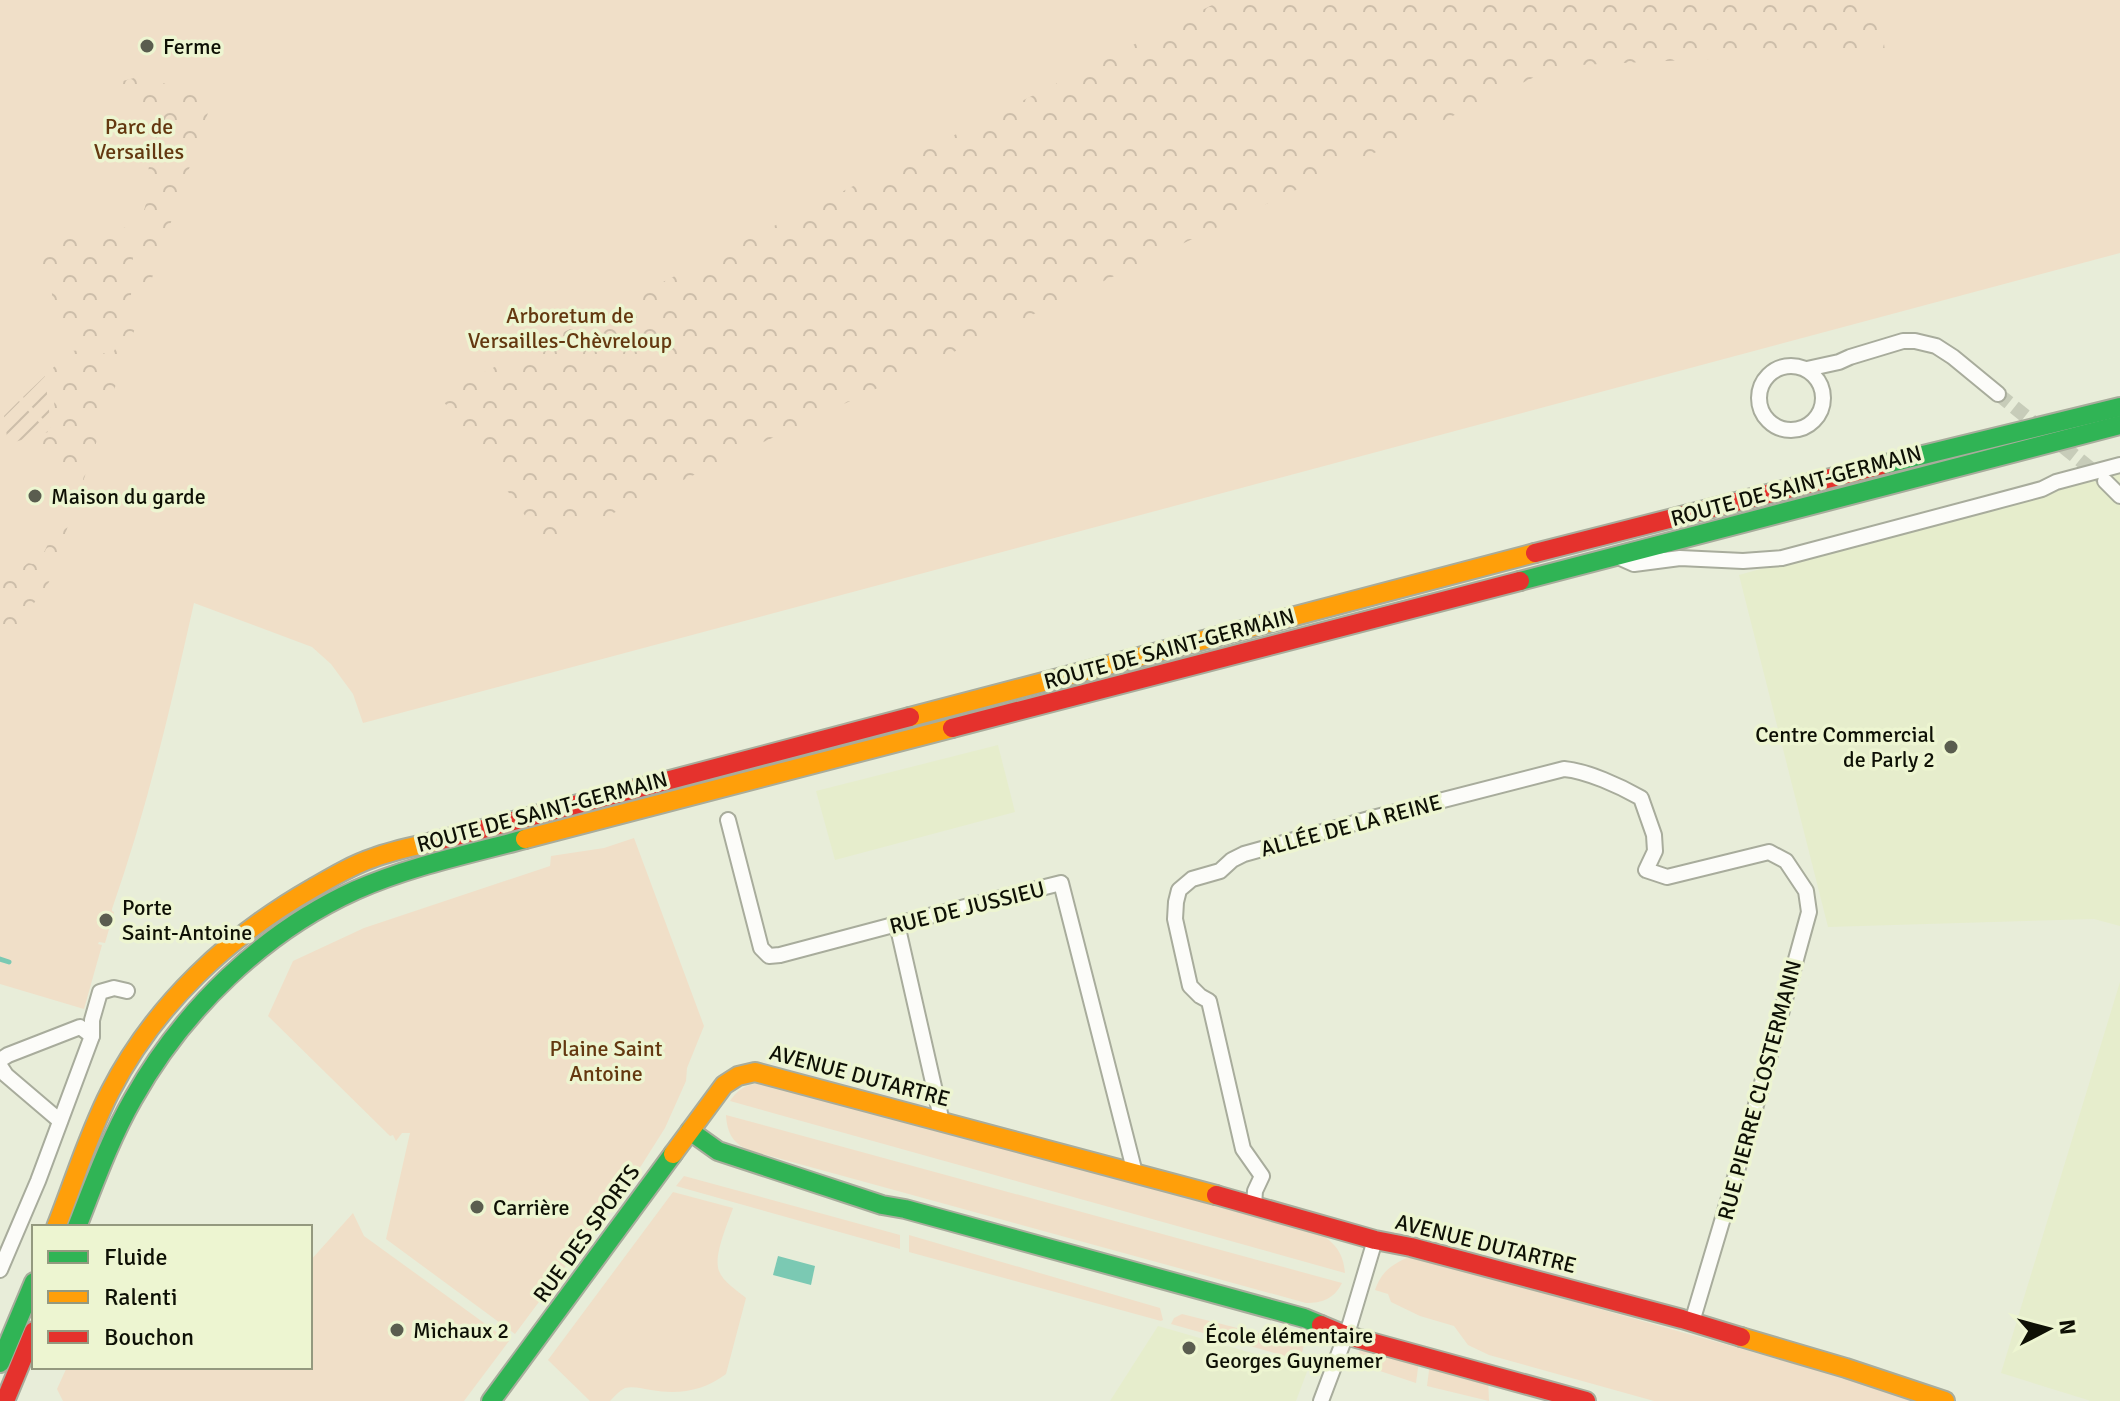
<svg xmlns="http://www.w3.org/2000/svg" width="2120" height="1401" viewBox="0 0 2120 1401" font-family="Signika,sans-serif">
<defs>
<pattern id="forest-crowns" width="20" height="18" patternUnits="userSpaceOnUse" patternTransform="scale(2)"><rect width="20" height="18" fill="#f0dfc8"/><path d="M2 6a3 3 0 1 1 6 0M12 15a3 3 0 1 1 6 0" fill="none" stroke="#cdbeaa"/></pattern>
<pattern id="garden-furrows" width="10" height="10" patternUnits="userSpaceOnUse" patternTransform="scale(2)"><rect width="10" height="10" fill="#f0dfc8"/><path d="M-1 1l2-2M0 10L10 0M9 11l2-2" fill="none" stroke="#cdbeaa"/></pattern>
</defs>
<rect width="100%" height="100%" fill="#e8edd9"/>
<!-- built -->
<g fill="#e6edcc">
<path d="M2120,469V926L2094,919L1828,927L1739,575Z"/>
<path d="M998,745L1015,812L835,860L816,791Z"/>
<path d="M2120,982V1401H2091L2001,1373Z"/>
<path d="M1158,1326L1308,1369L1296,1401H1110Z"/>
</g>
<!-- green -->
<g fill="#f0dfc8">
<path d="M0,0H2120V253L363,723L353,694L331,664L312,647L194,603C171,706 147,809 112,909V911L114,912L105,943L99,942L98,944L102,945L84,1009L0,984Z"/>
<path d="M634,838L704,1026L687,1068L686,1081L665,1128L641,1166L629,1177L615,1200L515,1334L386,1239L410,1133H402L396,1141L393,1135L390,1136L268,1016L293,961L364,928L550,866L551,856L604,848Z"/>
<path d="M766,1082L1321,1234C1337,1245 1343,1254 1345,1273L730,1101C739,1087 749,1084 766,1082Z"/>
<path d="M726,1115L1342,1283C1334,1299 1322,1303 1306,1303L752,1151C733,1145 727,1133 726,1115Z"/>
<path d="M684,1176L900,1235V1249L676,1186Z"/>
<path d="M673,1192L733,1208C728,1223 713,1256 719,1271C723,1282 738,1291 746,1298L726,1374C704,1391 678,1395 651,1390C643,1389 634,1386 625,1388C619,1391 615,1396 610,1401H590L548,1360Z"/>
<path d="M353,1213L364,1236L509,1341L464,1401H63L57,1389L67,1367H310V1261Z"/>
<path d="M909,1235L1160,1308L1163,1320L1161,1321L909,1252Z"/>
<path d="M1411,1256L1927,1401H1654L1489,1355L1468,1345L1454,1326L1420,1316L1391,1302L1388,1294L1375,1290C1382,1270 1393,1264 1411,1256Z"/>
<path d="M1182,1314L1304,1345L1300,1360L1171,1324L1174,1318Z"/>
<path d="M1375,1347L1419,1360L1416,1383L1353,1362L1360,1351Z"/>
<path d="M1430,1363L1488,1378L1489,1401L1427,1386Z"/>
</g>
<!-- forest -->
<g fill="url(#forest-crowns)">
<path d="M1222,0H1878L1885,51L1558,66L546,545L439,395Z"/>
<path d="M134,78L178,86L211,104L49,582L0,651V625L19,601L0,596V569H21L28,563L38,565L57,525L68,491L56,488L61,468L56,466L55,458L79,446L87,421L69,443L51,450L33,453L22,445L57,433L51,370L69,351L86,350L112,355C122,335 136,313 140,291C145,268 140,244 142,221C144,204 153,189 154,171H148L157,131L152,122L122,102L124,89L119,82Z"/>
<path d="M129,227L132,229L134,238L131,295L107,346L69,343L54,324L51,280L32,268L36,251L45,239L63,231L76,228L106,231Z"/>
</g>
<!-- garden -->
<g fill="url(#garden-furrows)">
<path d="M45,376L51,428L23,397Z"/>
<path d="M19,401L48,432L8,444L4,416Z"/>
</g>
<!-- water -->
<path fill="#7bc9b3" d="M778,1256L815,1266L811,1285L773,1275Z"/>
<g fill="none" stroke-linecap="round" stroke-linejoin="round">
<!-- stream -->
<path stroke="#7bc9b3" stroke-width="5" d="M0,959L9,962"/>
<!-- street-tunnel -->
<path stroke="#c7ccb9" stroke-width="14" stroke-dasharray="14 7" stroke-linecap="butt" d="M1998,394L2101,477"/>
<!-- street casing -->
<g stroke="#a8ac9c" stroke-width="18">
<g id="street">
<circle cx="1791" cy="398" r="32"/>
<path d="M1807,369L1839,362L1850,357L1903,341H1915L1936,346L1953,357L1998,394"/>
<path d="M2105,481L2120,496"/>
<path d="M1616,556L1634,564L1680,558L1743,561L1782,558L1986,504L2042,489L2056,482L2120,465"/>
<path d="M728,820L761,948L769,956L780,955L897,924L1061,883L1135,1173"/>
<path d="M897,924L942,1122"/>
<path d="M0,1060L8,1055L80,1027L92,1036"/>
<path d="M0,1066L6,1075L60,1121"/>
<path d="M1254,1205L1255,1191L1262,1176L1243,1149L1209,1001L1200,996L1190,986L1175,919L1176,902L1179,890L1192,879L1220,871L1232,860L1244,854L1369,819L1564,769C1587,771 1620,786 1641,798L1654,835L1655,851L1646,870L1667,877L1769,852L1786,861L1806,891L1809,912L1748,1134L1692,1322"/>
<path d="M0,1270L38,1181L92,1036V1020L100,992L114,988L127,991"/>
<path d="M1321,1401L1350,1324L1375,1240"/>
</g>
</g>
<!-- fast casing -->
<g stroke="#a8ac9c" stroke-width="22">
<g id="fast">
<path d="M1882,465L2120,407"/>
<path d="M1520,581L2120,425"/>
<path d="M690,1131L718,1151L882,1205L905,1209L1304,1318L1321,1325"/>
<path d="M77,1227C94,1184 110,1139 133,1099C183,1010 263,932 356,890C410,866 469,854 525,839"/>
<path d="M0,1363L34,1282"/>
<path d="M491,1401L673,1154"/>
</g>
</g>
<!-- slow casing -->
<g stroke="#a8ac9c" stroke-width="22">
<g id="slow">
<path d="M910,717L1535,553"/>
<path d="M525,839L952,728"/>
<path d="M673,1154L724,1085L738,1076L755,1072L1216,1195"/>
<path d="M56,1227C74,1182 88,1135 110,1092C155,1004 229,936 313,888C332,877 352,865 373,858C394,850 416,846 437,841"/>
<path d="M1741,1337L1846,1368L1945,1401"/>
</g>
</g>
<!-- jam casing -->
<g stroke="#a8ac9c" stroke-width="22">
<g id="jam">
<path d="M1535,553L1882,465"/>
<path d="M952,728L1520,581"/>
<path d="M437,841L910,717"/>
<path d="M1216,1195L1375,1240L1411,1247L1682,1319L1741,1337"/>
<path d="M1321,1325L1345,1335L1586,1401"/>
<path d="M5,1401L34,1331"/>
</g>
</g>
<!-- street -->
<use href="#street" stroke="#fcfcf9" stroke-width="14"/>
<!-- fast -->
<use href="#fast" stroke="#30b455" stroke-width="18"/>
<!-- slow -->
<use href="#slow" stroke="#ff9f0a" stroke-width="18"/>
<!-- jam -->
<use href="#jam" stroke="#e5322d" stroke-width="18"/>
</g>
<!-- markers -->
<g fill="#5a5d4f" stroke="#edf5d1" stroke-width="3">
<circle cx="147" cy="46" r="8"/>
<circle cx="35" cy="496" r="8"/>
<circle cx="1951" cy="747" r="8"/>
<circle cx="106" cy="920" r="8"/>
<circle cx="477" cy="1207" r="8"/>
<circle cx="397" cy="1330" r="8"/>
<circle cx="1189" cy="1348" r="8"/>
</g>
<g text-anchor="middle" stroke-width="7" stroke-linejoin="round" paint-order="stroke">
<!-- poi labels -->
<g font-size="22" fill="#0e1005" stroke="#edf5d1" text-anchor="start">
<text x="163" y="54">Ferme</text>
<text x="51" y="504">Maison du garde</text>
<text x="1935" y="742" text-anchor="end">Centre Commercial<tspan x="1935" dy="25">de Parly 2</tspan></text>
<text x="122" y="915">Porte<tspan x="122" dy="25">Saint-Antoine</tspan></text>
<text x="493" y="1215">Carrière</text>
<text x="413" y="1338">Michaux 2</text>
<text x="1205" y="1343">École élémentaire<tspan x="1205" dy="25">Georges Guynemer</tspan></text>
</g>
<!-- park labels -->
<g font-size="22" fill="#643810" stroke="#edf5d1">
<text x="139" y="134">Parc de<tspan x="139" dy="25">Versailles</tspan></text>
<text x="570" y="323">Arboretum de<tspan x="570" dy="25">Versailles-Chèvreloup</tspan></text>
<text x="606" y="1056">Plaine Saint<tspan x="606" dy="25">Antoine</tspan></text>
</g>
<!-- street labels -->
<g font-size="22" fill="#0e1005" stroke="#edf5d1">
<text transform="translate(1796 485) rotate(-15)" y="8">ROUTE DE SAINT-GERMAIN</text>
<text transform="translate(1169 648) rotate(-15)" y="8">ROUTE DE SAINT-GERMAIN</text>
<text transform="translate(542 811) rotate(-15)" y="8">ROUTE DE SAINT-GERMAIN</text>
<text transform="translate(1351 825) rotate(-15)" y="8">ALLÉE DE LA REINE</text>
<text transform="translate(967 907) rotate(-14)" y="8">RUE DE JUSSIEU</text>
<text transform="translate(860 1075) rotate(15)" y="8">AVENUE DUTARTRE</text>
<text transform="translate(1759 1090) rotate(-75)" y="8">RUE PIERRE CLOSTERMANN</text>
<text transform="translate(586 1233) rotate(-54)" y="8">RUE DES SPORTS</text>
<text transform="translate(1486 1243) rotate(14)" y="8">AVENUE DUTARTRE</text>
</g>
</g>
<!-- legend -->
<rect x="32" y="1225" width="280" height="144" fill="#edf5d1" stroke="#94997f" stroke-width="2"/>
<rect x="48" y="1251" width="40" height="12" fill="#30b455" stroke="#94997f" stroke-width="2"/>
<text x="104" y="1265" font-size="24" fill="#0e1005">Fluide</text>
<rect x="48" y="1291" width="40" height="12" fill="#ff9f0a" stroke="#94997f" stroke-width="2"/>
<text x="104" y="1305" font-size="24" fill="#0e1005">Ralenti</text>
<rect x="48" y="1331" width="40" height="12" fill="#e5322d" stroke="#94997f" stroke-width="2"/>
<text x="104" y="1345" font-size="24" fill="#0e1005">Bouchon</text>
<!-- north arrow -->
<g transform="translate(2048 1329) rotate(84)" stroke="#edf5d1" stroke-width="6" paint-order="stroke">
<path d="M0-6L14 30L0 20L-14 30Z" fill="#0e1005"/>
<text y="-12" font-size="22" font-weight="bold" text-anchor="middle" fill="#0e1005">N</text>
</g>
</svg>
